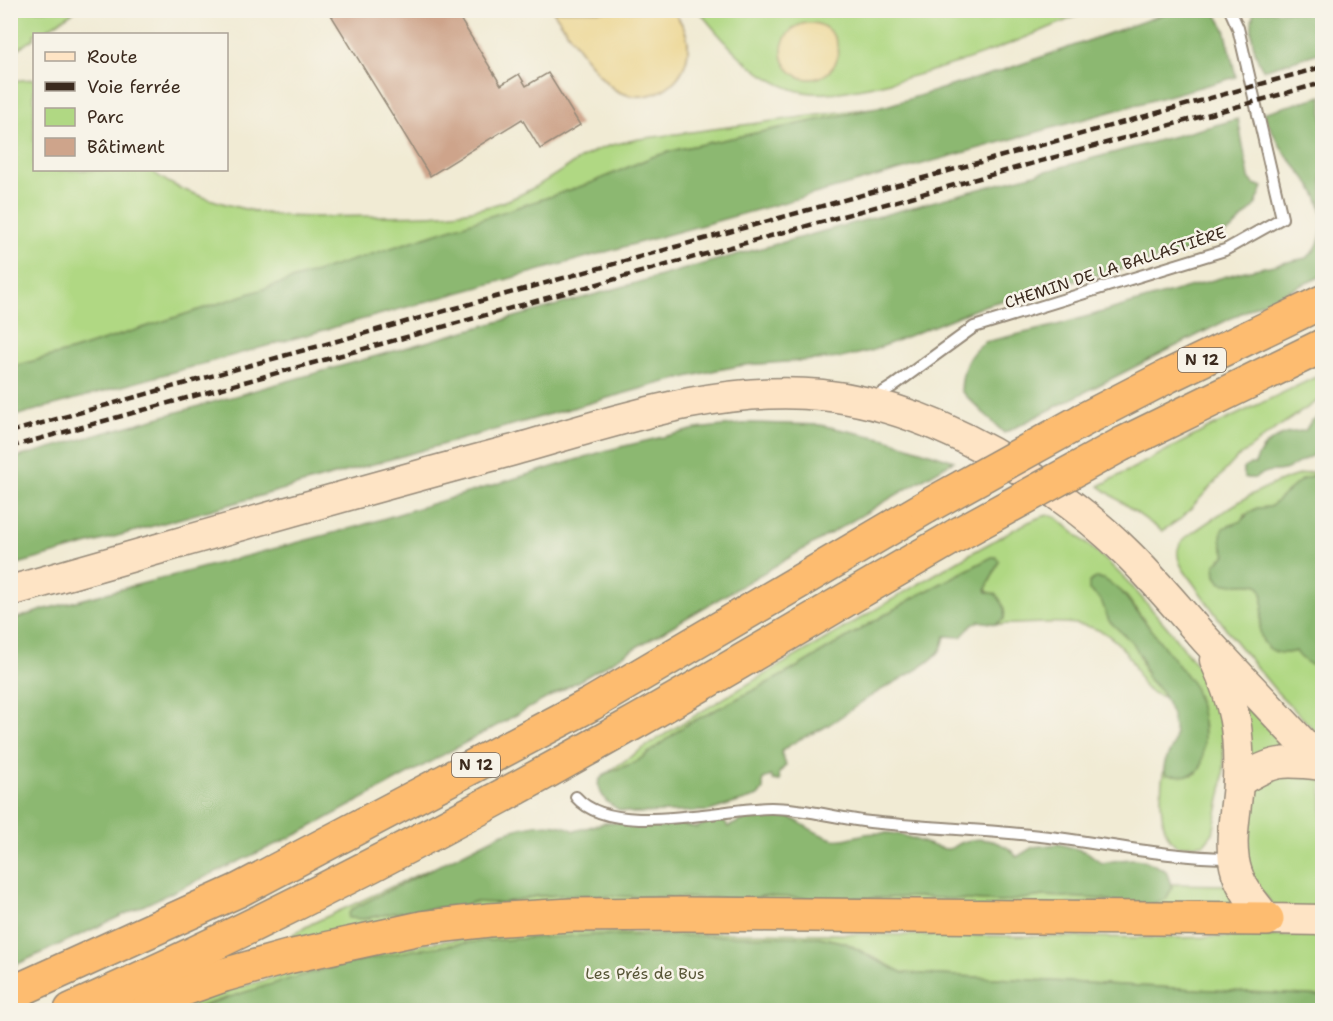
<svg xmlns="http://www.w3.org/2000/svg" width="1333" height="1021" viewBox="0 0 1333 1021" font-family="'Shantell Sans',sans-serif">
<rect width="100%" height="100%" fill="#f7f3e8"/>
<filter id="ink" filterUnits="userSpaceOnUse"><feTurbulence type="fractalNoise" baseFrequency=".0167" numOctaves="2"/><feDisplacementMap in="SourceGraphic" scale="12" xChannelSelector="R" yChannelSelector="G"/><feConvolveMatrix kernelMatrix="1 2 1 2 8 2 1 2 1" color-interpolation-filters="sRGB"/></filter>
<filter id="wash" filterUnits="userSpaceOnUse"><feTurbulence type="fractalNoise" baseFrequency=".008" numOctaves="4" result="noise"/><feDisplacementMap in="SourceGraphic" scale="24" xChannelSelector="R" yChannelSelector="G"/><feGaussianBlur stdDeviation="1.35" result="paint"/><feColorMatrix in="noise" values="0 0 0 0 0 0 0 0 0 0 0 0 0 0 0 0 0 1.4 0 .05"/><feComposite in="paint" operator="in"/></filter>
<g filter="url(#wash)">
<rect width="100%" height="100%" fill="#f1ebd4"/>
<!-- green -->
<g fill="#b0d883" stroke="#768150" stroke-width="1.5">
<path d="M11,10H75V11L40,34H34V38L11,54Z"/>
<path d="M699,11H1088C1018,42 948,70 873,86C846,91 819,98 792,89C753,76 724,42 699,11Z"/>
<path d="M34,79V170H151C166,183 183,190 203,197C227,205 252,212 278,215C309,219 341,216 373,216C417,215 461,217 503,202C537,190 563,167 595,151C608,145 624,142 639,139L886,106L679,149L652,157L591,183L540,200L74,350L11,367V81Z"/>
<path d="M1322,374V398L1278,427L1236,459L1182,518L1162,531L1099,486L1209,428Z"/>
<path d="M1322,470L1311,476L1270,507L1257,508L1245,515L1223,548L1227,555L1220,559L1216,576C1229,592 1242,579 1258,585C1273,604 1248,631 1269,648C1278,655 1287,654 1296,651C1301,660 1312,662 1318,670C1325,681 1322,724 1322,738L1276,691L1235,641L1183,569C1176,557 1175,547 1185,538C1226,509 1271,477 1322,470Z"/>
<path d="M1048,515L1056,517L1109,563L1128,582L1167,627L1206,677L1217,704L1223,734L1224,765L1222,790L1213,833L1204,844L1178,846C1157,836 1160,787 1164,768L1165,772L1192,775L1197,773L1201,767L1204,728L1198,697L1166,650L1127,597L1121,591L1104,579C1101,599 1102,616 1119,630C1124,634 1129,637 1133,642C1141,652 1141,665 1147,676C1151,684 1161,689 1164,697C1157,695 1149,693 1144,687C1141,683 1140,678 1138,674C1130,656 1118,638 1098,630C1067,617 1028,626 996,624L1004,619L986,589L994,573L992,557L915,597L787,673L686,725L636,762L607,773C690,714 780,667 868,614C909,590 949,565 990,543C1008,533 1028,520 1048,515Z"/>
<path d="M1240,684L1299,752L1248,760Z"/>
<path d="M1273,774L1316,778L1322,781V912L1274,905L1254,884L1245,859L1253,787Z"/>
<path d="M432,868L397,888L353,909L363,919L393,913L436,908L460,907L473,902L501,903L537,896L564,895L747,899L764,896L825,899L920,897L1001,902L1043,896L1104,899L1112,902L292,939L293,934L313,923Z"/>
<path d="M1171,884L1226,885L1240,906L1148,905L1166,899L1172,888Z"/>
<path d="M568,931L1168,938L1322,935V996L903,973L846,943L819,937L599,935L466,943L368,959L245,992L190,1010H171C268,977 369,948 472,938C504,934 536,933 568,931Z"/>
</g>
<!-- forest -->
<g fill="#8cb871" stroke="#647148" stroke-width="1.5">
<path d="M1173,11H1214L1225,29L1236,77L11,417V367L74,350L540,200L591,183L652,157L679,149L886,106L1010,68Z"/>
<path d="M1254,11H1322V52L1263,70C1252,51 1249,32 1254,11Z"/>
<path d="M1322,96V276L1255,306L1004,433L961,391C962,370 967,354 985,342L1054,326L1241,272L1306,258C1326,245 1326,210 1314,191C1306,176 1292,164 1283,150C1275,138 1269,125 1263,113Z"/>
<path d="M1238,119L1249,178L1254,184L1263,187L1255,206L1231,230L1206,244L1170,256L986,305L871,351L841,358L745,365L717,370L661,383L11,566V459L721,259Z"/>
<path d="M1319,417L1322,418V453C1309,454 1299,464 1287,469C1280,472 1273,470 1267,472C1257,475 1257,481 1244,477L1243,469L1250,464H1255C1261,442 1283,431 1305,431L1311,421Z"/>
<path d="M751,423L820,425L886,439L954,461L584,678L300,833L11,967V620L46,609L356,527L608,450L696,429Z"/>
<path d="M1322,472V696C1320,689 1322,678 1318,671C1313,663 1303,664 1296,651C1287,654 1278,655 1269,648C1248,631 1273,604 1258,585C1246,581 1234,587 1221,583L1216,576L1215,564L1226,555C1222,545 1219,538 1223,528L1241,521L1250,512L1257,508L1270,507L1301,480Z"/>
<path d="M992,557H996L999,561L986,589L987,592L996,594C1002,602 1006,608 1004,619L996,624L979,621L972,625L961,637L945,636C944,640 943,645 941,649C931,666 885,686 868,698C853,708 840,718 825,727C809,736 795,739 781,752L786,765L779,773L780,781L773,780L771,776L763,779V789L758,796L709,811L633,813L619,810L606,801L601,793L598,784L600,779L607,773L636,762L686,725L787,673L915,597Z"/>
<path d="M1096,578L1104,579L1121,591L1193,684C1203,710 1207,739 1201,767C1193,779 1179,775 1166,775L1164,768L1165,762L1173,745L1175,735L1172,715L1162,692L1147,677L1141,657L1133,643L1109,621L1101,600L1089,590V582Z"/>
<path d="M758,813C768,814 778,818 788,816C803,824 817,835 833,839C842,841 856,836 865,834C873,833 881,833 889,833C909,834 926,846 946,849C952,850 957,844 963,842C982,835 1006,842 1017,857L1033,847L1059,844L1087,852L1102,863C1132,858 1138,855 1166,871L1172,888L1166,899L1148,905L1112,902L1104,899L1043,896L1001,902L920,897L825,899L764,896L747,899L564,895L537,896L501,903L473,902L460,907L436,908L393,913L363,919L348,918L349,913L352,909L501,834C524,826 552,818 575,831L604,823L632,822H648L660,828L680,824L696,828L712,820L725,822L728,827Z"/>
<path d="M599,935L819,937L846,943L872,958L903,973L1322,996V1010H190C279,980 372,953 466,943C510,938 555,937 599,935Z"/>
</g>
<!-- sand -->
<g fill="#eeda9e" stroke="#94825e" stroke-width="1.5">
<path d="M553,11H673C681,21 689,34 688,48C688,83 651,106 619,92C599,83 567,30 553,11Z"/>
<circle cx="810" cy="51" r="28"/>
</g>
<g id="blocks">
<!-- building -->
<path fill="#cea48b" d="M328,10H463L457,14L501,85L519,74L526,86L548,73L580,125L540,149L522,119L430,176Z"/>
</g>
</g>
<g filter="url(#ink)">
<use href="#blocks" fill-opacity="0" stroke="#968a79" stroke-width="1.5"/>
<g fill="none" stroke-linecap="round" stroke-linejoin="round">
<!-- lane casing -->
<g stroke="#968a79" stroke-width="14">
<g id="lane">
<path d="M874,398L893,386L974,327L1225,250L1282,218L1238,28L1230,10"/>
<path d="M576,797C612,839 723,808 771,808C804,808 837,818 870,822C935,829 1001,830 1065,839C1121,847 1176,858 1233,858"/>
</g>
</g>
<!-- secondary casing -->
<g stroke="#968a79" stroke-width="33">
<g id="secondary">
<path d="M10,591C177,544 343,495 510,451C611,423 716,384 822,395C900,403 974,438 1039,482C1070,503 1100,526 1126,552C1154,579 1179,610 1206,640C1244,681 1284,722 1322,764"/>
<path d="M1215,660C1235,704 1240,733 1238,781C1237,811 1227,843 1237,873C1243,891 1256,905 1267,919L1322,920"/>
<path d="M1238,782C1273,760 1282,760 1322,765"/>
</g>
</g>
<!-- highway casing -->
<g stroke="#968a79" stroke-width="36">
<g id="highway">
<path d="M1083,420L1168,376L1322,302"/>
<path d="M1122,444L1322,346"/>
<path d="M10,994L239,890L591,704L926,507"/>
<path d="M105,995L139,1005L224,975L288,957L421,928L489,920L571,915L684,914L1267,919"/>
<path d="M71,1010C260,926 445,830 625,728C737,665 846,599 957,535"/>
</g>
</g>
<!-- lane -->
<use href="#lane" stroke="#fff" stroke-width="10"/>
<!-- secondary -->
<use href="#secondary" stroke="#fee4c5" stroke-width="30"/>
<!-- highway -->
<use href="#highway" stroke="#fdbc6f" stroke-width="33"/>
<!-- rail -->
<g stroke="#3b2a1e" stroke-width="4.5" stroke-dasharray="9 4.5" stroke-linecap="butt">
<path d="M10,432L1322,67"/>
<path d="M10,447L1322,83"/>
</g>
<!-- highway-bridge casing -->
<g stroke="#968a79" stroke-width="36" stroke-linecap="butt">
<g id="highway-bridge">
<path d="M926,507L1083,420"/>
<path d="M957,535L1122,444"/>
</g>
</g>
<!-- highway-bridge -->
<use href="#highway-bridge" stroke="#fdbc6f" stroke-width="33"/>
</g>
</g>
<g text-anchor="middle" stroke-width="5" stroke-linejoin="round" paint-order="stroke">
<!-- shield labels -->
<g fill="#f7f3e8" stroke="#73665b" stroke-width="1.5">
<rect x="1178" y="348" width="48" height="24" rx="4.5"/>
<rect x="452" y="753" width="48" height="24" rx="4.5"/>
</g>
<g font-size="15" font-weight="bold" fill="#3b2a1e">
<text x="1202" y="365">N 12</text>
<text x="476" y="770">N 12</text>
</g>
<!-- street labels -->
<g font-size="16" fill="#3b2a1e" stroke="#f7f3e8">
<text transform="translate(1115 267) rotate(-18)" y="6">CHEMIN DE LA BALLASTIÈRE</text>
</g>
<!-- park labels -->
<g font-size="16" fill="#585637" stroke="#f7f3e8">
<text x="645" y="979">Les Prés de Bus</text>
</g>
</g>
<!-- margin -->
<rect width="1333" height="1021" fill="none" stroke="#f7f3e8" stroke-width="36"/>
<!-- legend -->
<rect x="33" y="33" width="195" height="138" fill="#f7f3e8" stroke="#aca397" stroke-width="1.5"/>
<rect x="45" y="52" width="30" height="9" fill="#fee4c5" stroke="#aca397" stroke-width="1.5"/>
<text x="87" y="63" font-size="18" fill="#3b2a1e">Route</text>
<rect x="45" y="82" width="30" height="9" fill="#3b2a1e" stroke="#aca397" stroke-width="1.5"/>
<text x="87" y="93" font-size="18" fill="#3b2a1e">Voie ferrée</text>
<rect x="45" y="108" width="30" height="18" fill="#b0d883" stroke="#aca397" stroke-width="1.5"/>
<text x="87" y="123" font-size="18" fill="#3b2a1e">Parc</text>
<rect x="45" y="138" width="30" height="18" fill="#cea48b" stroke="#aca397" stroke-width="1.5"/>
<text x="87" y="153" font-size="18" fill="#3b2a1e">Bâtiment</text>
</svg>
